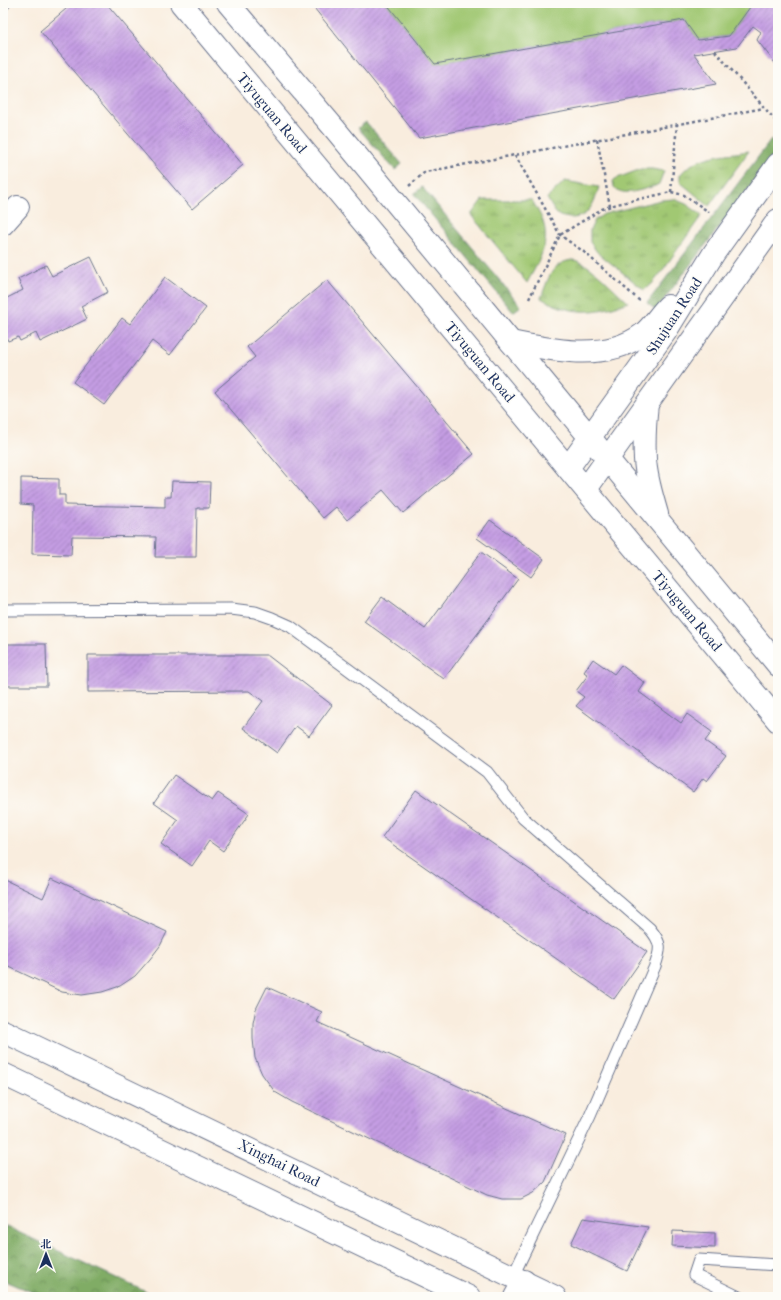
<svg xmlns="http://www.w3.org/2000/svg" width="781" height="1300" viewBox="0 0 781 1300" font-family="'IM FELL French Canon','Noto Serif SC',serif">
<defs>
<pattern id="grass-tufts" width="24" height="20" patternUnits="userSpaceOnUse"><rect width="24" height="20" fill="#a1c873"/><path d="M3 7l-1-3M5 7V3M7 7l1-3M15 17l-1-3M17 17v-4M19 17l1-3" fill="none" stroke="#82a362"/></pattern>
<pattern id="forest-crowns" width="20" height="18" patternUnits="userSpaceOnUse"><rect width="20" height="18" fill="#80ac65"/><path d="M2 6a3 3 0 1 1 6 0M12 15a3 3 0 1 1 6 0" fill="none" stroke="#688c56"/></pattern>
<pattern id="building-hatch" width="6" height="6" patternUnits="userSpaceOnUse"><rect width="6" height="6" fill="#c59de3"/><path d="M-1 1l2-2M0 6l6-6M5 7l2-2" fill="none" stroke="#9f80bb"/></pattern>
</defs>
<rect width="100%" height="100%" fill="#fdfcf7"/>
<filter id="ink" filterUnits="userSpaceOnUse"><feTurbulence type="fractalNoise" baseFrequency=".025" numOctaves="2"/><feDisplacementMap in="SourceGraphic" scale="8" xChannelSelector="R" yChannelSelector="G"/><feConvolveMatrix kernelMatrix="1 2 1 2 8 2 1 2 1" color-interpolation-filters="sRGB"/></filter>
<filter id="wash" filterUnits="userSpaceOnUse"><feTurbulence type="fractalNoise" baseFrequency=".012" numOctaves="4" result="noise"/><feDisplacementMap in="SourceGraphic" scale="16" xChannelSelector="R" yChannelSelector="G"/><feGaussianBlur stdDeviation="0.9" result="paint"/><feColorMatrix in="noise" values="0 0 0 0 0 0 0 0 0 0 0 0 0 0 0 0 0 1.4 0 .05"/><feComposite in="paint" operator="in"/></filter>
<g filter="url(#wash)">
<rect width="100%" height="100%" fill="#f9edde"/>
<!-- grass -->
<g fill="url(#grass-tufts)" stroke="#5e7c68">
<path d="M749,151L709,206L680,182V175C697,154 725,155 749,151Z"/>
<path d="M641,169H652L664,171L659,184L655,186C643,189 623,198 614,187L613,181L615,179Z"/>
<path d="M565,181L599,187C594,203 589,219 569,218C565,217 560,217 557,214C553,210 550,203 547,198Z"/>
<path d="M674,199L686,204L702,215L660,274L652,284L644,290L597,252L590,242V230L595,220L604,214L661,200Z"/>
<path d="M482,200H532C536,208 542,216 544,225C550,245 536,266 527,283L471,215Z"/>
<path d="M573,260C590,262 614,290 628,302C595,314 572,316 541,298C548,280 551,262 573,260Z"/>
</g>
<!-- forest -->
<g fill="url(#forest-crowns)" stroke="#4e6e62">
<path d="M366,122L402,164L395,170L358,128Z"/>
<path d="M771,140L778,145V150L656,310L647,303Z"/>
<path d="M422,187L521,306L513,312L414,194Z"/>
<path d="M3,1225L157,1297H44L3,1280Z"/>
</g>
<!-- garden -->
<path fill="#a1c873" stroke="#5e7c68" d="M386,3H753L729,36L698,40L684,20L435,64Z"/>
<g id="blocks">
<!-- building -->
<g fill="url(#building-hatch)">
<path d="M73,3H106L243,165L192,209L40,31Z"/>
<path d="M310,3H386L435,64L684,20L698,40L729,36L753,3H778V67L757,40L761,32L753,26L737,47L694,54L716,84L419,138Z"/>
<path d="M91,257L108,292L81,306L87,319L40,342L36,333L20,341L18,337L8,341L3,330V300L23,290L18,279L46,265L52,276Z"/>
<path d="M165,277L206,308L170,355L152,341L104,405L73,382L122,318L130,324Z"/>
<path d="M327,280L474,454L403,513L383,490L347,520L336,507L323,518L215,391L255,357L247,347Z"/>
<path d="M21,478L59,479V495H65V505L165,507V497H171L172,481L210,482L209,508H197L196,557H155L156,537L72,536L71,555L32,554L33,505L21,504Z"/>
<path d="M490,520L544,559L531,577L477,538Z"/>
<path d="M481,552L518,579L444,679L364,621L382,597L425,629Z"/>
<path d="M3,644H46L47,686H3Z"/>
<path d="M88,655H267L332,705L309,736L296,726L277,753L243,728L263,701L249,691L88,692Z"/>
<path d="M593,659L614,674L621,665L645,683L639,692L681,723L687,714L712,732L705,741L726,756L707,781L703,778L693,792L576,706L584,697L576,691L588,675L584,672Z"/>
<path d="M174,775L212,801L218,793L249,814L223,851L209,841L192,866L161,844L178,820L154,803Z"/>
<path d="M416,790L647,952L614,999L382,837Z"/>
<path d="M52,878L167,932L160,946L150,959L135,976L120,986L102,992L82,995L62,992L3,964V879L43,898Z"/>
<path d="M267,987L322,1012L317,1022L566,1135L545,1182L533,1193L521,1199H502L487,1195L292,1102L275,1092L262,1074L255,1058L253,1039V1023L256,1009Z"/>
<path d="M583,1218L648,1227L627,1271L571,1244Z"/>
<path d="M673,1231L715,1233V1248L672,1246Z"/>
</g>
</g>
</g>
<g filter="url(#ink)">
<use href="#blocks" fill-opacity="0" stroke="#69728b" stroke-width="1"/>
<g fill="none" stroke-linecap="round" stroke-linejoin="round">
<!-- lane casing -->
<g stroke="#69728b" stroke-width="13">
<g id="lane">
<path d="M3,5L5,3"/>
<path d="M3,610L231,609L255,612L272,618L290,626L487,772L523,818L650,929C662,943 661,949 655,966L590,1116L513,1276"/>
<path d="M739,1297L694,1275L699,1260L778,1265"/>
</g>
</g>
<!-- street casing -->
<g stroke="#69728b" stroke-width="24">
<g id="street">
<path d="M3,224L18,207"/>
<path d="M515,1297L524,1281"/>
</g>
</g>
<!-- secondary casing -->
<g stroke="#69728b" stroke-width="24">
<g id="secondary">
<path d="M181,3L778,721"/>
<path d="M228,3L334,128L778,665"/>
<path d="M511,342C553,350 606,362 643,334C653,326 659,315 668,306"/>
<path d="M647,404C645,422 644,441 645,459C646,478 652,496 657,514"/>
<path d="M568,468L666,331L714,253L778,164"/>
<path d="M586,489L778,220"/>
<path d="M3,1031L555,1297"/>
<path d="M3,1074L469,1297"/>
</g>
</g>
<!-- path -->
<g stroke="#69728b" stroke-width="2.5" stroke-dasharray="3 3" stroke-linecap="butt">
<path d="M715,51L776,121"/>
<path d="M597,139L610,206"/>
<path d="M515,155L560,235L584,252L641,302"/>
<path d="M409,186L425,172L764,108"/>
<path d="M671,192L677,124"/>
<path d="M529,299L560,235L602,209L617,204L671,192L684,195L709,212"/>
</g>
<!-- lane -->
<use href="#lane" stroke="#fff" stroke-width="11"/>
<!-- street -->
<use href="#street" stroke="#fff" stroke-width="22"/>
<!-- secondary -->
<use href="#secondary" stroke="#fff" stroke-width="22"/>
</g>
</g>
<g text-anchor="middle" stroke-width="3" stroke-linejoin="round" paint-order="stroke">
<!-- street labels -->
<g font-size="15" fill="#1b2f5e" stroke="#fdfcf7">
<text transform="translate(272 113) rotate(50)" y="5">Tiyuguan Road</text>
<text transform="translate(674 316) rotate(-57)" y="5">Shujuan Road</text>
<text transform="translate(480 362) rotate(50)" y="5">Tiyuguan Road</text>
<text transform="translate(687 611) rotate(50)" y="5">Tiyuguan Road</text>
<text transform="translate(279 1163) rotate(26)" y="5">Xinghai Road</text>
</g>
</g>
<!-- margin -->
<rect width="781" height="1300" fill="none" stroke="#fdfcf7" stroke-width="16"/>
<!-- north arrow -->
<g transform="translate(46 1254)" stroke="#fdfcf7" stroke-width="3" paint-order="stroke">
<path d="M0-3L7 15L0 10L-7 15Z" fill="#1b2f5e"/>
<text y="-6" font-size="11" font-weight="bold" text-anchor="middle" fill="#1b2f5e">北</text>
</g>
</svg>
